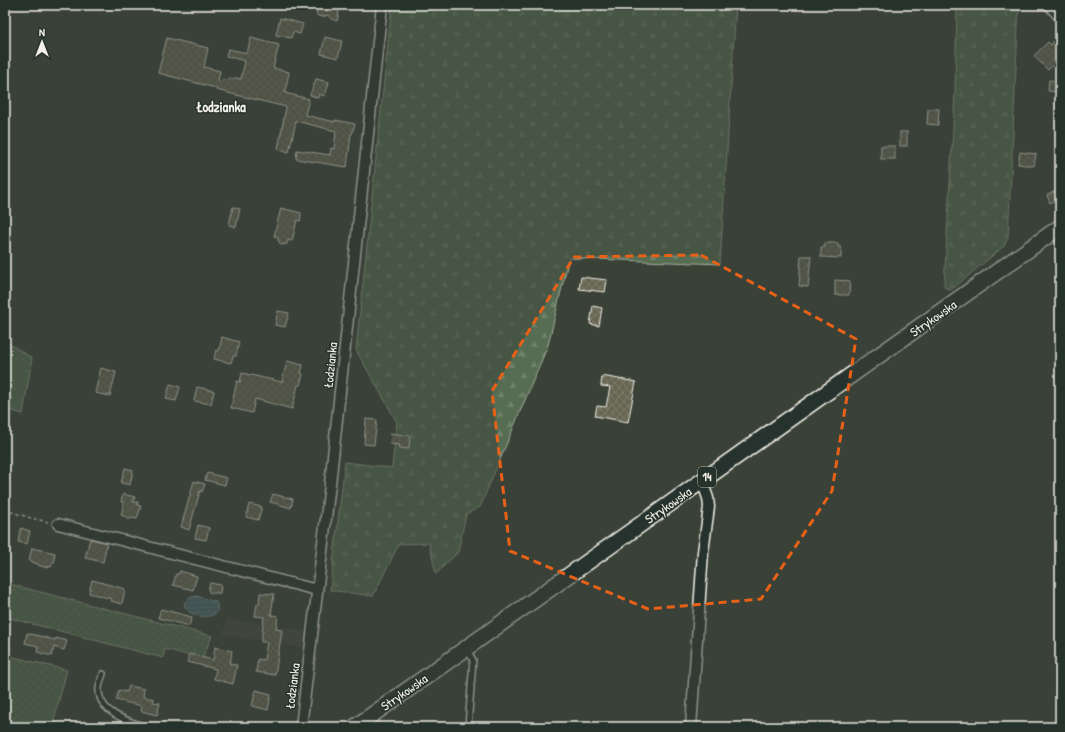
<svg xmlns="http://www.w3.org/2000/svg" width="1065" height="732" viewBox="0 0 1065 732" font-family="'Patrick Hand',sans-serif">
<defs>
<pattern id="grass-dots" width="8" height="8" patternUnits="userSpaceOnUse"><rect width="8" height="8" fill="#576d52"/><path d="M2 2h.1M6 6h.1" fill="none" stroke="#70826b" stroke-width="1.8" stroke-linecap="round"/></pattern>
<pattern id="forest-firs" width="22" height="20" patternUnits="userSpaceOnUse"><rect width="22" height="20" fill="#576d52"/><path d="M5 1l3.5 6h-7zM16 11l3.5 6h-7z" fill="#70826b"/></pattern>
<pattern id="water-rules" width="6" height="5" patternUnits="userSpaceOnUse"><rect width="6" height="5" fill="#4b6871"/><path d="M0 2.5h6" fill="none" stroke="#667e85"/></pattern>
<pattern id="building-cross-hatch" width="8" height="8" patternUnits="userSpaceOnUse"><rect width="8" height="8" fill="#676652"/><path d="M0 0l8 8M0 8l8-8" fill="none" stroke="#7d7c6b"/></pattern>
</defs>
<rect width="100%" height="100%" fill="#3a4238"/>
<filter id="ink" filterUnits="userSpaceOnUse"><feTurbulence type="fractalNoise" baseFrequency=".025" numOctaves="2"/><feDisplacementMap in="SourceGraphic" scale="8" xChannelSelector="R" yChannelSelector="G"/><feConvolveMatrix kernelMatrix="1 2 1 2 8 2 1 2 1" color-interpolation-filters="sRGB"/></filter>
<g filter="url(#ink)">
<!-- built -->
<path fill="#484d40" d="M228,619L305,631L303,648L223,634Z"/>
<!-- grass -->
<g fill="url(#grass-dots)" stroke="#a6af9d">
<path d="M5,341L32,358L23,414L5,409Z"/>
<path d="M5,583L212,636L202,659L165,649L163,658L10,618L5,635Z"/>
<path d="M5,655L67,670L52,727H5Z"/>
</g>
<!-- forest -->
<g fill="url(#forest-firs)" stroke="#a6af9d">
<path d="M392,5H736L720,264L569,258L548,345L480,507L466,514L458,552L436,574L429,543L399,544L373,596L330,590L345,462L392,468L397,422L356,350Z"/>
<path d="M957,5H1019L1008,237L1004,246L951,290L944,287L955,94Z"/>
</g>
<!-- water -->
<path fill="url(#water-rules)" stroke="#8f9fa1" d="M196,596L216,602C227,625 179,617 185,602C188,598 192,597 196,596Z"/>
<!-- building -->
<g fill="url(#building-cross-hatch)" stroke="#f4f1e8">
<path d="M319,5H339L338,10L339,12L337,21L331,19L328,15L323,17L318,16L316,13Z"/>
<path d="M280,18L303,24L300,34L293,32L291,38L276,35Z"/>
<path d="M325,37L342,41L338,58L321,54Z"/>
<path d="M167,38L208,48L204,67L220,71L218,81L235,78L241,79L245,61L226,56L228,49L247,53L251,38L279,45L273,68L289,72L285,93L309,99L305,115L335,122V120L355,124L352,134H351L347,167L296,159L297,150L330,155L331,148L334,149L336,131L296,121L289,152L278,149L286,107L216,90V88L158,73Z"/>
<path d="M1055,40L1060,45V59L1048,70L1034,56L1048,42L1051,45Z"/>
<path d="M316,79L329,82L325,96L319,94L318,98L310,95Z"/>
<path d="M1049,80L1060,81L1059,92L1048,91Z"/>
<path d="M928,109H939L938,125L927,124Z"/>
<rect x="900" y="132" width="7" height="14"/>
<rect x="881" y="146" width="14" height="13"/>
<path d="M1020,152L1036,154L1034,166L1018,164Z"/>
<path d="M1060,189V198L1050,203L1047,195Z"/>
<path d="M233,207L240,209L236,227L229,225Z"/>
<path d="M281,208L301,213L300,221L297,220L292,241L288,240L287,244L281,245L278,240V237L274,236Z"/>
<path d="M825,243H838V247H841V258L821,257V247H825Z"/>
<path d="M801,256H811L808,287L799,286Z"/>
<path d="M581,277L607,280L605,292L579,289Z"/>
<path d="M835,280L850,281L849,295H835Z"/>
<path d="M593,306L602,308L599,326L590,324Z"/>
<path d="M278,311L289,313L285,327L275,325Z"/>
<path d="M222,337L239,342L236,356H233L231,363L214,359L216,350L219,351Z"/>
<path d="M287,361L303,365L301,373L303,374L300,385H298L292,409L255,399L252,413L231,408L237,381L240,382L242,373L282,382Z"/>
<path d="M101,368L116,372L110,396L95,393Z"/>
<path d="M602,376L636,382L628,422L595,416L597,406L606,407L610,387L601,386Z"/>
<path d="M170,384L180,387L176,401L166,399Z"/>
<path d="M197,387L214,391L211,404L194,401Z"/>
<path d="M366,419L377,420L374,445L364,444Z"/>
<path d="M391,433L410,436L409,449L399,448L400,445L390,444Z"/>
<path d="M125,468L133,470L130,485L121,483Z"/>
<path d="M207,473L227,478L225,485L205,480Z"/>
<path d="M194,481L205,484L202,492L200,491L189,530L181,527Z"/>
<path d="M123,494L135,497L133,502H138L137,505L141,506L137,519L132,518L128,520L127,517L121,515L124,503L121,502Z"/>
<path d="M273,494L293,499L291,508L270,502Z"/>
<path d="M249,504L262,507L258,520L246,517Z"/>
<path d="M198,525L209,528L206,540L195,538Z"/>
<path d="M21,528L30,531L27,544L18,542Z"/>
<path d="M90,539L107,543L103,562L85,558Z"/>
<path d="M32,548L55,553L54,559L55,561L53,562L51,567L47,566V568L38,565V564L29,561Z"/>
<path d="M180,571L197,576L193,590L173,585L176,574H179Z"/>
<path d="M92,580L125,589L122,604L111,601L112,599L89,593Z"/>
<path d="M210,583L221,585L220,593H210L208,590Z"/>
<path d="M260,593L274,594L271,615L278,616L276,629L282,630L275,675L256,672L258,659L264,660L267,642H261L264,617L255,616L257,604H259Z"/>
<path d="M161,609L192,617L189,626L158,618Z"/>
<path d="M27,633L55,640L56,638L67,641L64,650L54,647L52,656L37,652L38,646L25,643Z"/>
<path d="M215,647L232,651L230,664L237,665L233,684L214,679L216,669L187,662L189,654L213,660Z"/>
<path d="M129,686L144,689L143,697L154,699L153,702L160,703L157,715L141,711L142,706L116,700L119,690L127,692Z"/>
<path d="M256,690L271,694L268,710L252,706Z"/>
</g>
<g fill="none" stroke-linecap="round" stroke-linejoin="round">
<!-- lane casing -->
<g stroke="#f4f1e8" stroke-width="8">
<g id="lane">
<path d="M467,650L473,660L468,727"/>
<path d="M103,674C101,679 98,687 99,693C102,714 128,721 146,727"/>
</g>
</g>
<!-- street casing -->
<g stroke="#f4f1e8" stroke-width="13">
<g id="street">
<path d="M58,524L317,590"/>
<path d="M301,727L330,484L382,5"/>
<path d="M691,727L703,552L709,507L708,498L702,481"/>
</g>
</g>
<!-- secondary casing -->
<g stroke="#f4f1e8" stroke-width="17">
<path id="secondary" d="M1052,5L1060,14"/>
</g>
<!-- primary casing -->
<g stroke="#f4f1e8" stroke-width="18">
<path id="primary" d="M355,727L1060,227"/>
</g>
<!-- path -->
<path stroke="#f4f1e8" stroke-width="1.5" stroke-dasharray="3 3" stroke-linecap="butt" d="M5,510L31,518L48,522"/>
<!-- lane -->
<use href="#lane" stroke="#26332d" stroke-width="5"/>
<!-- street -->
<use href="#street" stroke="#26332d" stroke-width="10"/>
<!-- secondary -->
<use href="#secondary" stroke="#26332d" stroke-width="14"/>
<!-- primary -->
<use href="#primary" stroke="#26332d" stroke-width="15"/>
</g>
</g>
<!-- marked area -->
<path d="M0 0H1065V732H0ZM701,255L856,339L832,491L761,599L648,609L510,551L492,391L574,257Z" fill="#3a4238" fill-opacity=".55" fill-rule="evenodd"/>
<path fill="none" stroke="#e96117" stroke-width="3" stroke-dasharray="8 5" stroke-linejoin="round" d="M701,255L856,339L832,491L761,599L648,609L510,551L492,391L574,257Z"/>
<g text-anchor="middle" stroke-width="3" stroke-linejoin="round" paint-order="stroke">
<!-- shield labels -->
<rect fill="#26332d" stroke="#b6b8b0" stroke-width="1" x="698" y="467" width="18" height="20" rx="3"/>
<g font-size="12" font-weight="bold" fill="#f4f1e8">
<text x="707" y="481">14</text>
</g>
<!-- street labels -->
<g font-size="13" fill="#f4f1e8" stroke="#26332d">
<text transform="translate(933 318) rotate(-35)" y="5">Strykowska</text>
<text transform="translate(330 365) rotate(-84)" y="5">Łodzianka</text>
<text transform="translate(668 505) rotate(-35)" y="5">Strykowska</text>
<text transform="translate(292 686) rotate(-83)" y="5">Łodzianka</text>
<text transform="translate(404 692) rotate(-35)" y="5">Strykowska</text>
</g>
<!-- neighbourhood labels -->
<g font-size="14" font-weight="bold" fill="#f4f1e8" stroke="#26332d">
<text x="221" y="112">Łodzianka</text>
</g>
</g>
<!-- margin -->
<rect width="1065" height="732" fill="none" stroke="#26332d" stroke-width="20"/>
<rect x="10" y="10" width="1045" height="712" fill="none" stroke="#f4f1e8" stroke-width="1.5" filter="url(#ink)"/>
<!-- north arrow -->
<g transform="translate(42 42)" stroke="#26332d" stroke-width="3" paint-order="stroke">
<path d="M0-3L7 15L0 10L-7 15Z" fill="#f4f1e8"/>
<text y="-6" font-size="11" font-weight="bold" text-anchor="middle" fill="#f4f1e8">N</text>
</g>
</svg>
